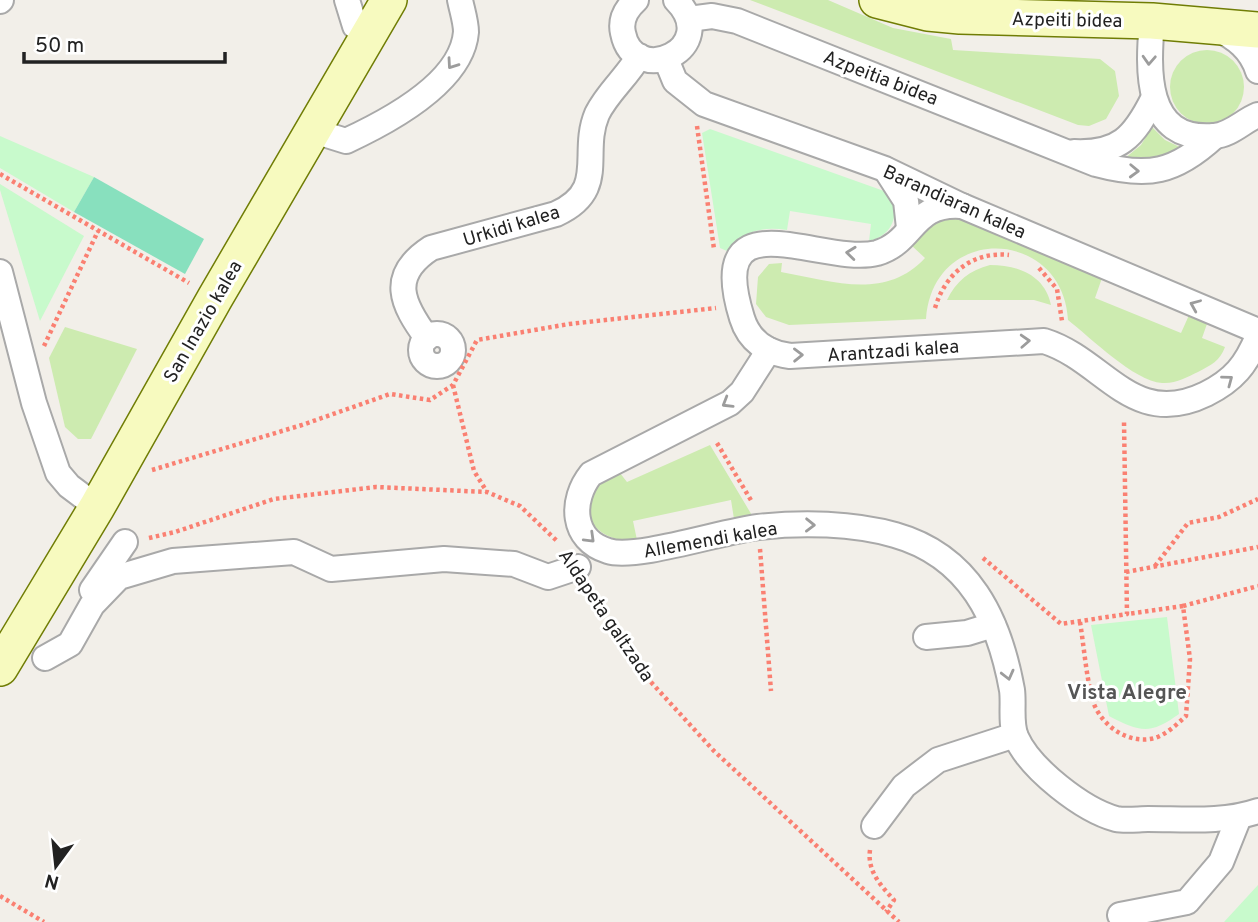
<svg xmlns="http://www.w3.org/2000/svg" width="1258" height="922" viewBox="0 0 1258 922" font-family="Overpass,sans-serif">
<rect width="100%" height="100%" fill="#f2efe9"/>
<!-- grass -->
<g fill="#cdebb0">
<path d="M750,0H828L893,28L951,39L953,50L1100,59L1115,71L1119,96L1106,119L1089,126L1078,125Z"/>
<circle cx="1207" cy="87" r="37"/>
<path d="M1152,127L1165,140L1184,149L1161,159H1124L1141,145Z"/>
<path d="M960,218L1102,278L1095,298L1181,333L1190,313L1208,321L1202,338L1225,347C1220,361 1211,365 1198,372C1187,377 1176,384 1162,383C1134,381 1091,338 1068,320C1063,228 933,222 926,319L789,325L766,317L756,304L758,277L769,264L782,263L781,272C832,281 885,301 925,258L911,245L935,219Z"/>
<path d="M990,265C1018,265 1045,275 1051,305L1034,300H947C956,281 970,270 990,265Z"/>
<path d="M65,327L137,349L91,439H78L65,427L49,358Z"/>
<path d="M710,445L753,517L734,519L731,500L633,521L637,540C606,545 571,518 595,487C601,480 610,474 616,468L627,482Z"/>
</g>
<!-- park -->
<g fill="#c8facc">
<path d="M710,129L884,191L894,205C897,223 887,237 869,241L871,224L790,211L787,230C763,226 742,231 727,251L720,248L702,133Z"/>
<path d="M0,136L94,177L74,212L0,168Z"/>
<path d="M0,184L84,236L40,321L0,190Z"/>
<path d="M1167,617L1179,714C1150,735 1140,732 1109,716L1091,625Z"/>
<path d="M1258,885V922H1224Z"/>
</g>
<!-- pitch -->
<path fill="#88e0be" d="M94,177L204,239L185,274L74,212Z"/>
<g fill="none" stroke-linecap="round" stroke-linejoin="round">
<!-- street casing -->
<g stroke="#a9a9a9" stroke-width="28">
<g id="street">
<path d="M347,0L355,26"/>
<path d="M636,0C626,9 620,20 623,33C634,89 723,48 676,0"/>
<path d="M0,1L1,0"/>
<path d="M689,19L712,16L737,21L1096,164C1148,178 1175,173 1215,136"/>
<path d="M1152,21C1148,68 1143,142 1214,136C1231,135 1243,121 1258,115"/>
<path d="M1216,28C1236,38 1251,49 1258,71"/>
<path d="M666,59L675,81L704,104L885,169L962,206L1258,331"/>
<path d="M314,131L346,141C387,122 462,83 466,32C466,22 462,10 460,0"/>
<path d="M1074,152C1119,154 1134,137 1153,99"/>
<path d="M886,170L906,201L909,228"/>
<path d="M962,206C912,202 915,242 877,253C823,267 703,193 742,318C749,341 767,353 790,356L1044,341C1105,360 1132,430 1206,394C1234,380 1246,365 1258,336"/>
<path d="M0,272L34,403L58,473L69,486L97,507"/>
<circle cx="437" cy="350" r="16"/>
<path d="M427,338C402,304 388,276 431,248L556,214C609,190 580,154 597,114C607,93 627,77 639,56"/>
<path d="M769,350L742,392L730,403L591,474C570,500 571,540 608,551C636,560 723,531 758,527C802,522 853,523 895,535C969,556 999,618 1012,690C1014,704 1010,723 1016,737C1030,769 1083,810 1116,819C1126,821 1139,819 1148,819C1185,819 1223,823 1258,811"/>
<path d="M92,590L125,542"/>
<path d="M926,637L967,633L993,625"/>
<path d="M45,658L70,644L92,605L119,577L173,561L294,552L331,569L444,559L514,564L548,577L578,567"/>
<path d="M874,826L904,786L938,760L1015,735"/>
<path d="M1120,915L1187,902L1221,862L1239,817"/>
</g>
</g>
<!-- secondary casing -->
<g stroke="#707d05" stroke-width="38">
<g id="secondary">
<path d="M877,0L928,13L960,16L1152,21L1258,30"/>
<path d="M0,668L97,507L215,298L389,0"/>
</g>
</g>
<!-- path -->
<g stroke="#fa8072" stroke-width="4.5" stroke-dasharray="3.5 3.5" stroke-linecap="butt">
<path d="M697,126L714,249"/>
<path d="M0,174L189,283"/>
<path d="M1039,268L1057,289L1062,321"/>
<path d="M935,308C945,274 972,251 1009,255"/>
<path d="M44,346L98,231"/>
<path d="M453,385L474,471L487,492"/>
<path d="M717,443L752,502"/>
<path d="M152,470L302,425L390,394L430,400L453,385L477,340L569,324L716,308"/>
<path d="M149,538L175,532L274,499L376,487L487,492L520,506L557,541"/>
<path d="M760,549L771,691"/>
<path d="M983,558L1061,624L1127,614L1124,421"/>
<path d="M1155,566L1188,523L1219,517L1258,499"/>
<path d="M1126,572L1258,547"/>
<path d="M589,589L639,669L714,751L899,922"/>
<path d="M1183,606L1258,586"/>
<path d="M1080,622C1084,647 1086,674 1092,698C1098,722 1124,743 1150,739C1164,737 1176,725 1186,716L1190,659L1183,606L1127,614"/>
<path d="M870,850C867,871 881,886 894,900L886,912"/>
<path d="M0,896L44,922"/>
</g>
<!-- street -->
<use href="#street" stroke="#fff" stroke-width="24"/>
<!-- secondary -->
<use href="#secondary" stroke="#f7fabf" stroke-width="35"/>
</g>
<!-- one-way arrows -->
<defs><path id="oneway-chevron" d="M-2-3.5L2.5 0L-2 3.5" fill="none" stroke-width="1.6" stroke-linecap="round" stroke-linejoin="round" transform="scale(1.75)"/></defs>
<g stroke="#9c9c9c">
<use href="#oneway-chevron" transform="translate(1149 60) rotate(93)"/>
<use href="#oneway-chevron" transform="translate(452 64) rotate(125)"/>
<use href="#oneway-chevron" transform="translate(1134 171) rotate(2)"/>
<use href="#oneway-chevron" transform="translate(851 253) rotate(-174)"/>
<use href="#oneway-chevron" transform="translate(1195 305) rotate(-157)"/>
<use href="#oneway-chevron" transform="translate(1025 341) rotate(-3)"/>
<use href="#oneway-chevron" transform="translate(798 355) rotate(-1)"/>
<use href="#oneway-chevron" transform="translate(1228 380) rotate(-37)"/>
<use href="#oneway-chevron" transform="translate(727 403) rotate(149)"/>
<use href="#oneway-chevron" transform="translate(810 525) rotate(1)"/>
<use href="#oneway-chevron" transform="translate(590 538) rotate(44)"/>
<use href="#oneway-chevron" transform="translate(1008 675) rotate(76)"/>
</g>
<g text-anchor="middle" stroke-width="6" stroke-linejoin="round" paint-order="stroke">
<!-- street labels -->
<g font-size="19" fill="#222" stroke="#fff">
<text transform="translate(1067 19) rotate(1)" y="7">Azpeiti bidea</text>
<text transform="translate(881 77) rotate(21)" y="7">Azpeitia bidea</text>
<text transform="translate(955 201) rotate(24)" y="7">Barandiaran kalea</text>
<text transform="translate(511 225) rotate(-17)" y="7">Urkidi kalea</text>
<text transform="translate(202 321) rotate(-60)" y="7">San Inazio kalea</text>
<text transform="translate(893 350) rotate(-4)" y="7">Arantzadi kalea</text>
<text transform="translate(710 539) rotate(-10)" y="7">Allemendi kalea</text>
<text transform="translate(607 615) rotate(56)" y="7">Aldapeta galtzada</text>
</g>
<!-- neighbourhood labels -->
<g font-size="21" font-weight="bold" fill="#555" stroke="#fff">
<text x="1127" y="699">Vista Alegre</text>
</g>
</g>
<!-- north arrow -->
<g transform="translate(56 866) rotate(195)" stroke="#ffffff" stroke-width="5" paint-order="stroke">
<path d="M0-5L12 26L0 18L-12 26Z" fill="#222222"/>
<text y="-10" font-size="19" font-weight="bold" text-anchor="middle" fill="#222222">N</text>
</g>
<!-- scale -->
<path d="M24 52v10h201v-10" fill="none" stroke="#222222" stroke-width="3.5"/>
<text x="35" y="52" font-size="21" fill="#222222" stroke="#ffffff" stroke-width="5" paint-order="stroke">50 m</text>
</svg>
